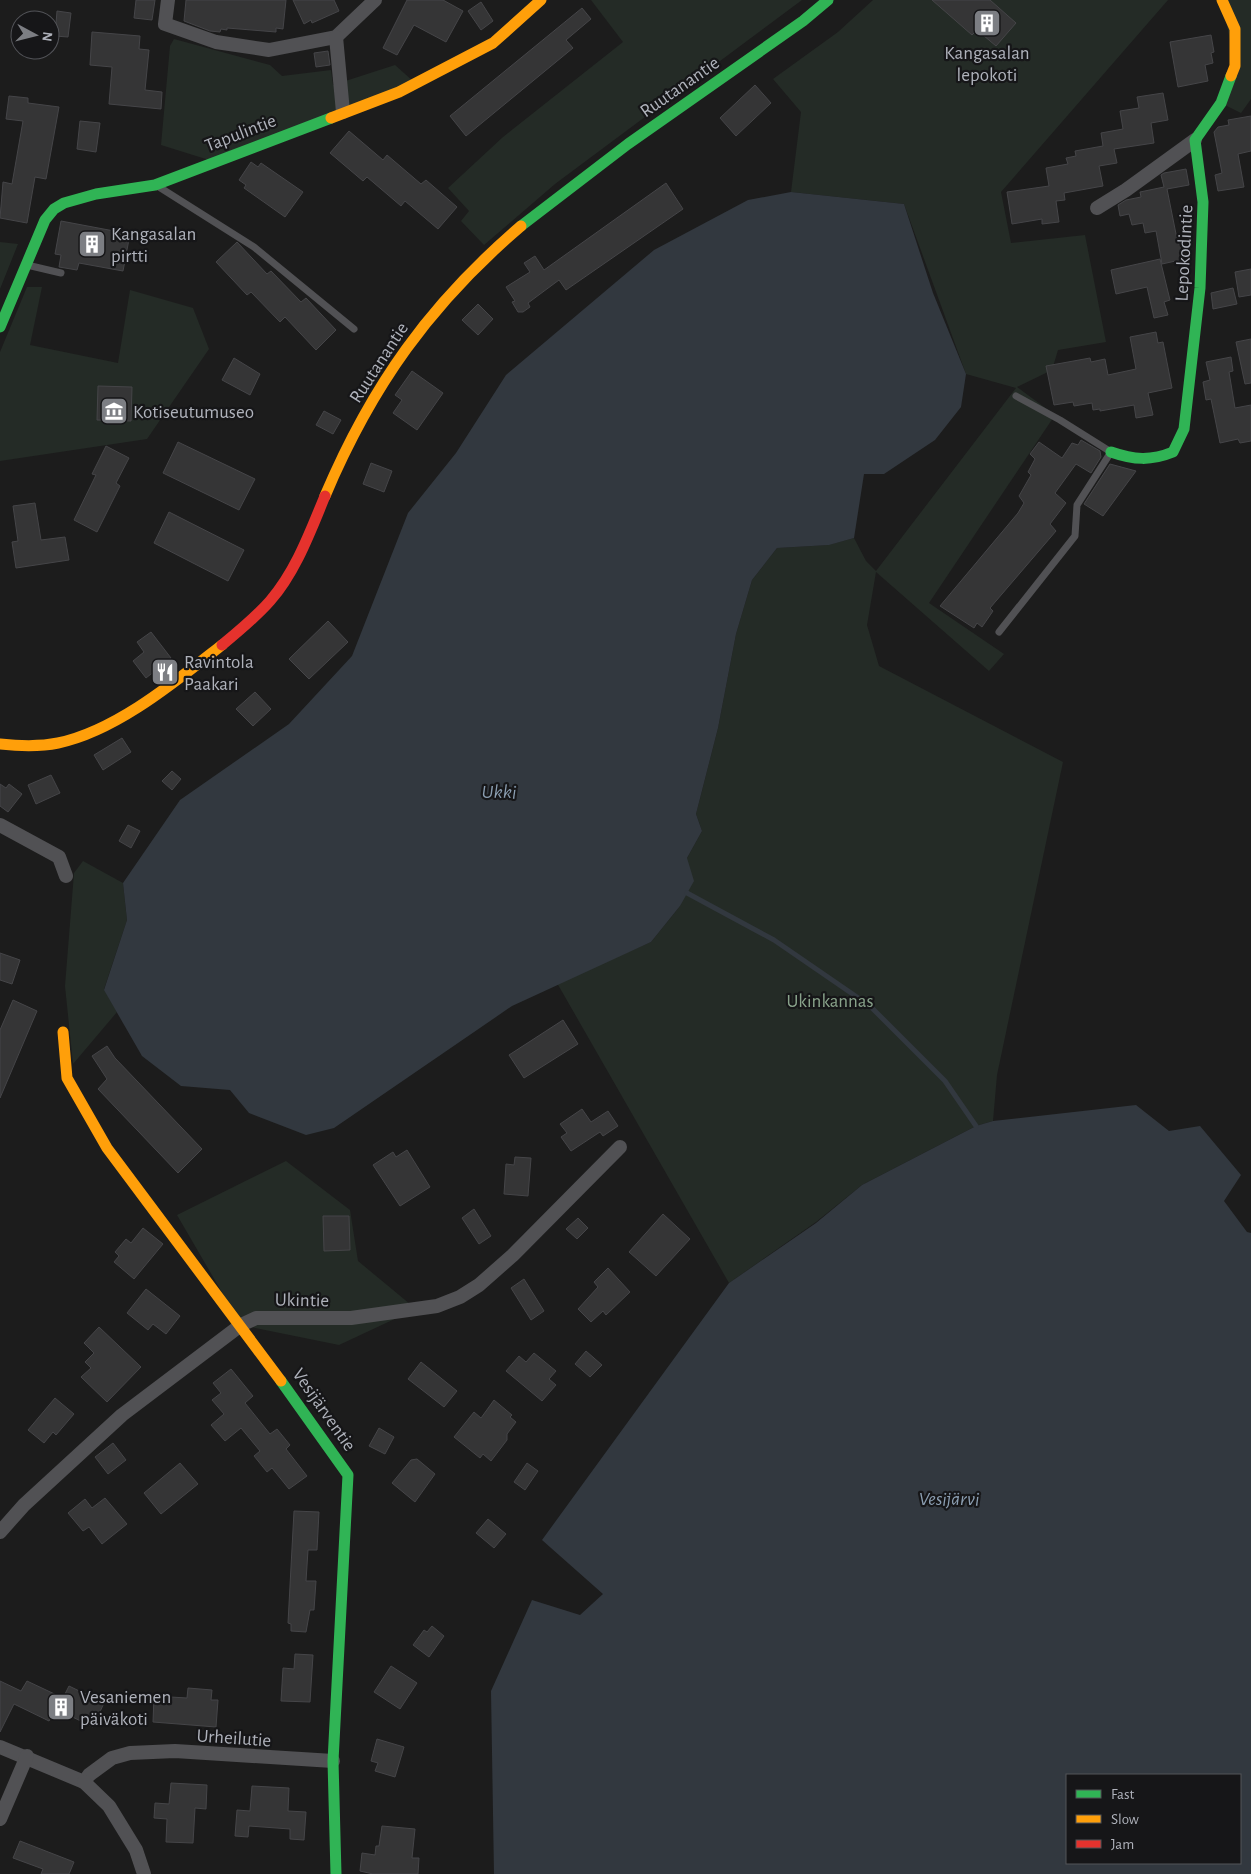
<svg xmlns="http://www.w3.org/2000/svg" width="1251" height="1874" viewBox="0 0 1251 1874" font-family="'Alegreya Sans',sans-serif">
<rect width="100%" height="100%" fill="#1c1c1c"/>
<!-- green -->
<g fill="#242b26">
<path d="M591,0H802L555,184L484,245L461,221L469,211L448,188L503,137L623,42Z"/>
<path d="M873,0H1168L1001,192L1011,243L1085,235L1106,342L1058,350L1052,370L1017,387L1055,415L929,603L1004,654L989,671L876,572L867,625L879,666L1063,762L997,1075L993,1121L976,1126L862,1185L816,1222L729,1283L557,983L651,942L680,906L687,858L702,831L696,814L718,728L736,634L752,580L777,548L828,545L854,538L866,561L876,571L1016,388L966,374L904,204L791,192L801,112L773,79L838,32Z"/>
<path d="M1222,0H1251V99L1241,113L1221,103L1235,66Z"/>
<path d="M174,39L270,65L282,76L331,70L333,85L395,65L414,82L209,160L161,145L170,46Z"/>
<path d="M0,242L18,244L0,289Z"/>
<path d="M27,287H42L30,345L118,363L130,290L193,308L209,349L147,439L0,461V352Z"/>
<path d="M83,861L123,883L127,920L104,989L117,1012L73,1064L65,986L74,873Z"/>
<path d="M286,1161L350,1210L358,1261L416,1309L339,1345L241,1325L177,1215Z"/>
</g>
<!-- water -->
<g fill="#32383f" fill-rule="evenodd">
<path d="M791,192L904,204L933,293L966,374L961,407L935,440L884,474H864L854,538L829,545L777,548L752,580L736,634L718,728L696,814L702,831L687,858L694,881L680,906L651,942L512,1006L334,1128L306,1135L249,1113L230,1090L181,1086L142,1056L104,990L127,920L123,883L180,800L289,724L352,656L408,513L456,453L506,375L654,250L748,200Z"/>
<path d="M1136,1105L1169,1131L1200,1126L1241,1175L1224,1201L1247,1232L1251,1233V1874H494L491,1691L532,1600L580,1615L603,1594L542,1540L729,1283L816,1223L862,1185L976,1126L993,1121ZM1067,1775H1240V1863H1067Z"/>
</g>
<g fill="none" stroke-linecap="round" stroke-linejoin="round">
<!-- stream -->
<path stroke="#32383f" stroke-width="5" d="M687,893L774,940L870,1006L945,1081L976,1126"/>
</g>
<!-- building -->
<g fill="#353536" stroke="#454548">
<path d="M136,0H155L152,20L134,18Z"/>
<path d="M186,0H286L283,29L276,28V32L227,28V30L221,29L220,32L210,31L184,21Z"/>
<path d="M293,0H334L339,11L312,23L311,20L304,24Z"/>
<path d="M407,0H443L463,11L446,42L414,25L397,55L383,48Z"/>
<path d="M932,0H990L1016,23L996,46L977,30L972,35Z"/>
<path d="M481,2L493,21L481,30L468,11Z"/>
<path d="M582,8L591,19L566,40L573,48L466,136L450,116Z"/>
<path d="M57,11L71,13L68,37L55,36Z"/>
<path d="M92,32L140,36L139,49L149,50L145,90L162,92L161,109L109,104L112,67L90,65Z"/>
<path d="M1211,35L1214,52L1211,53L1213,63L1205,65L1208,81L1178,87L1170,42Z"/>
<path d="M328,51L330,65L316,67L314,53Z"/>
<path d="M755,85L771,103L736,136L720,118Z"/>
<path d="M1163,93L1168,120L1151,123L1154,143L1114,149L1117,163L1099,166L1103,186L1064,193L1065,200L1056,201L1059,222L1042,224V219L1012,224L1007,192L1049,186L1046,168L1068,164L1066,158L1076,156L1075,151L1103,146L1101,133L1123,129L1120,111L1139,108L1137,97Z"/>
<path d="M9,96L28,98V103L59,107L46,179L35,177L27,223L0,218L3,182L12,184L23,121L6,119Z"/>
<path d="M1251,116V151L1238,154L1244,187L1218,191L1215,175L1222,173L1214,132L1218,127L1229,125L1228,120Z"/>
<path d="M80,121L100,123L96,152L77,149Z"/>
<path d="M349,131L383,160L387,155L421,184L426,180L457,207L438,229L405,201L401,206L367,177L363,181L330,153Z"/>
<path d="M251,162L258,167L261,163L303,192L285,217L244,188L246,185L239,180Z"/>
<path d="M1186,169L1189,185L1167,189L1178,244L1185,242L1189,258L1162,264L1156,231L1145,233L1143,223L1132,225L1129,214L1120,216L1118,205L1126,200L1141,197L1140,192L1164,187L1161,175L1164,173Z"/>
<path d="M666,183L683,209L566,290L559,280L528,303L530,307L523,312H518L512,302L515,301L506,287L530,272L524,263L535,256L544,270Z"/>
<path d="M61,221L130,234L123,271L79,263L77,270L59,267L61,255L55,254Z"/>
<path d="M237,242L267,274L271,271L301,302L306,298L336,330L316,350L285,317L280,322L251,292L247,295L216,262Z"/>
<path d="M1160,259L1170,300L1164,302L1168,315L1154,318L1147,287L1116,294L1111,270Z"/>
<path d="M1251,269V295L1239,297L1235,272Z"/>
<path d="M1233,288L1237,304L1213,309L1211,293Z"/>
<path d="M478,304L493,319L478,335L462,320Z"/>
<path d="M1156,332L1158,343L1163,342L1172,388L1148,393L1153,415L1136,418L1134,405L1100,411V409L1093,410L1092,403L1074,406L1073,402L1054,405L1046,366L1090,358L1091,362L1105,359L1108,375L1136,369L1130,337Z"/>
<path d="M1251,339V383L1245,384L1236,342Z"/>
<path d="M1231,357L1233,371L1229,372L1235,408L1251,405V441L1240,443L1238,439L1220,443L1211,399L1206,400L1203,382L1210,380L1206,362Z"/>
<path d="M234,358L260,374L250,395L222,380Z"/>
<path d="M412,371L443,393L417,430L393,413L402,400L395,395Z"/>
<path d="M98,386L132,387L131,421L97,420Z"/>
<path d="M324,411L341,420L333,434L316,425Z"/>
<path d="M1081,440L1100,451L1101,457L1091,473L1076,464L1055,493L1066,503L1050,524L1056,531L990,608L993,611L982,627L977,623L974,628L940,606L1018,513L1024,503L1019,496L1031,475L1028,472L1035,459L1030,454L1039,442L1062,458L1072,443L1078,445Z"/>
<path d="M178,442L255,479L239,510L163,473Z"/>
<path d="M106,446L129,458L116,483L120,486L97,532L74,520L96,475L92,474Z"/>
<path d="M371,463L392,471L384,492L363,484Z"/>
<path d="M1110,464L1136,471L1103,516L1084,504Z"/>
<path d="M35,503L41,540L65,537L69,560L16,568L12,542L18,541L13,506Z"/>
<path d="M169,512L244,550L228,581L154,543Z"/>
<path d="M328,621L348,642L309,679L289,659Z"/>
<path d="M151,632L171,658L146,678L133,661L144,652L137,642Z"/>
<path d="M255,692L271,709L253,726L236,709Z"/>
<path d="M122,738L131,752L103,770L94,755Z"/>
<path d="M172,771L181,779L172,790L162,781Z"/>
<path d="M51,775L60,793L36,804L28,785Z"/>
<path d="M0,784L6,788L9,784L22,794L8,812L0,806Z"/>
<path d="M128,825L140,831L131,848L119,841Z"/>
<path d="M0,953L20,960L12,984L0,980Z"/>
<path d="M13,1000L37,1011L0,1098V1030Z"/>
<path d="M563,1020L578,1044L524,1078L509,1055Z"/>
<path d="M107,1046L115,1058L202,1149L178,1173L98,1089L107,1079L92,1056Z"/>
<path d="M582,1109L591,1122L608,1111L618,1126L603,1136L600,1132L571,1151L561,1137L567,1133L560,1124Z"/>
<path d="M407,1150L430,1187L400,1206L373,1165L393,1152L396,1157Z"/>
<path d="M515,1157L531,1158L528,1196L504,1194L506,1164L514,1165Z"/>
<path d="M474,1209L491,1236L479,1244L462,1218Z"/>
<path d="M663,1214L690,1239L656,1276L629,1252Z"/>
<path d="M323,1216H349L350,1250L324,1251Z"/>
<path d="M578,1218L588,1228L577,1239L566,1229Z"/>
<path d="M143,1228L163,1244L134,1279L114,1262L119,1256L115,1252L126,1239L131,1243Z"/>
<path d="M608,1268L630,1292L606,1315L603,1311L591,1322L578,1309L598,1287L594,1282Z"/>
<path d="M524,1279L544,1311L531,1320L511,1288Z"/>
<path d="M146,1289L180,1316L166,1334L153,1324L148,1330L127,1313Z"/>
<path d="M99,1327L141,1367L107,1402L81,1377L91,1368L85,1362L94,1353L84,1343Z"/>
<path d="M586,1351L602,1365L590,1377L575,1364Z"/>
<path d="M534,1353L556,1371L549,1379L556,1385L542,1401L506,1371L519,1356L526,1362Z"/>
<path d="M421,1362L457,1391L444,1407L408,1379Z"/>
<path d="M231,1369L253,1396L245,1403L270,1434L277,1429L290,1445L286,1449L307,1476L289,1489L272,1468L267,1472L254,1456L260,1451L241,1428L225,1441L211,1425L224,1414L212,1400L221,1393L213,1383Z"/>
<path d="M55,1398L74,1414L56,1435L53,1432L44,1443L28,1430Z"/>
<path d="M494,1400L512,1415L510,1417L516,1422L507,1434V1440L491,1461L483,1454L480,1458L454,1437L474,1412L481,1418Z"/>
<path d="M379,1428L394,1437L385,1454L369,1446Z"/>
<path d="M113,1443L126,1460L108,1474L95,1457Z"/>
<path d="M417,1459L435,1474L415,1502L392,1483L411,1460Z"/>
<path d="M180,1463L198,1484L161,1514L144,1493Z"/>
<path d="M527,1463L538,1471L525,1490L514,1482Z"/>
<path d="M105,1498L127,1524L102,1544L89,1527L83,1531L68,1513L85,1499L92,1508Z"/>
<path d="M294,1511L319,1512L317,1550H308L306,1581H316L314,1610H310L306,1632L291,1631V1624L288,1623Z"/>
<path d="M488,1519L506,1534L494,1548L476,1533Z"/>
<path d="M432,1626L444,1636L429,1657L413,1645L424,1630L427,1632Z"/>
<path d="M295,1654L313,1655L310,1702L281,1701L283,1668L294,1669Z"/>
<path d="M391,1666L417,1683L400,1709L374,1692Z"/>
<path d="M0,1681L21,1691L27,1681L63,1698L69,1686L104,1703L93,1727L56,1709L49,1721L14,1704L0,1732Z"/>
<path d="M188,1688L212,1690L211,1700H218L216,1727L153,1722L154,1696L187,1698Z"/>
<path d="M377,1739L404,1747L395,1777L375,1771L378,1763L371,1761Z"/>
<path d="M171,1783L207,1785L206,1809L195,1808L193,1843L166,1842L167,1819L154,1818L155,1803L169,1804Z"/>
<path d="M252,1786L289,1788L288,1811L306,1812L304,1840L290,1839V1829L249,1826L248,1837L235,1836L237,1810L250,1811Z"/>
<path d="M382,1826L415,1829L412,1858H419L418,1874H373L360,1871L362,1853L375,1855L376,1846H379Z"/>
<path d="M20,1841L74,1862L69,1874H41L43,1869L13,1858Z"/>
</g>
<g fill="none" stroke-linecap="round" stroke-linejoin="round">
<!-- lane -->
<g stroke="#515154" stroke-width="7">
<path d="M159,187L254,247L354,329"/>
<path d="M27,265L61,273"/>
<path d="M999,632L1075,536L1077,505L1111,452L1060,420L1016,396"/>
</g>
<!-- street -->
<g stroke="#515154" stroke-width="14">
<path d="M168,0L165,24L216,42L269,50L336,37L375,0"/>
<path d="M336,37L343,112"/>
<path d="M1097,208L1126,190L1195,140"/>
<path d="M0,825L59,857L66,876"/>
<path d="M0,1532L24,1505L122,1415L241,1325L256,1318H351L437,1306L460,1297L479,1285L513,1255L620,1147"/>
<path d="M0,1747L84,1782L89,1775L112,1758L130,1753L175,1751L333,1761"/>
<path d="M84,1782L109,1806L136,1850L144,1874"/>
<path d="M0,1819L27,1756"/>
</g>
<!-- fast -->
<g stroke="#30b455" stroke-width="11">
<path d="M521,226L628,144L803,21L828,0"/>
<path d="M0,327L45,220L54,209L64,203L96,194L155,185L331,118"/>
<path d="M1111,452C1134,460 1151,461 1173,452L1184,429L1200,288L1203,202L1195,140L1221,103L1231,76"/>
<path d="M281,1381L348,1475L333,1761L336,1874"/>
</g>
<!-- slow -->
<g stroke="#ff9f0a" stroke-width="11">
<path d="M1222,0L1235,29V66L1231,76"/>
<path d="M331,118L399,92L493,43L541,0"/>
<path d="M325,496C372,385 430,304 521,226"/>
<path d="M0,744C19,746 39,747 58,743C116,731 176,681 222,645"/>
<path d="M63,1032L67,1078L107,1148L281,1381"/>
</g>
<!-- jam -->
<path stroke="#e5322d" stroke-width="11" d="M222,645C239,631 256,617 270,601C296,571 310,532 325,496"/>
</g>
<!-- icons -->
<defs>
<g id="building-square" transform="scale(1.4375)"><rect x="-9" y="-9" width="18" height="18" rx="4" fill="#7c7e83" stroke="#161618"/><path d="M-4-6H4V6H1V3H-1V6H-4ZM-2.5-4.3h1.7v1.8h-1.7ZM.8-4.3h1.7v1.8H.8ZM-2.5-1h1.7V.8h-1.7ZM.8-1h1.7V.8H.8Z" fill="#fff"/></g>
<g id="museum-square" transform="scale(1.4375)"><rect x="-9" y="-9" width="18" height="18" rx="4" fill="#7c7e83" stroke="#161618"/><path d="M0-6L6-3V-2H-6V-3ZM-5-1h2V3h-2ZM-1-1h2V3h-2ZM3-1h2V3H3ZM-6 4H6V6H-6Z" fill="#fff"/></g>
<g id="restaurant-square" transform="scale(1.4375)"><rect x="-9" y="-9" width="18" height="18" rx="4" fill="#7c7e83" stroke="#161618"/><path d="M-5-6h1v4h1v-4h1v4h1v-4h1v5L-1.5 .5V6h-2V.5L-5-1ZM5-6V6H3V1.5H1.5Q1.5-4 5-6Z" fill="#fff"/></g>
</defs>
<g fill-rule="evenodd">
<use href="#building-square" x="987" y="23"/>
<use href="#building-square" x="92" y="244"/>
<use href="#museum-square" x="114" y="411"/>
<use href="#restaurant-square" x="165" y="672"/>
<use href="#building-square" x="61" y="1707"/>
</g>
<g text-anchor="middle" stroke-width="4.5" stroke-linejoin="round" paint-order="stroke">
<!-- poi labels -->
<g font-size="19" fill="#afb2bb" stroke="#161618" text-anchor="start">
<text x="987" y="59" text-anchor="middle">Kangasalan<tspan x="987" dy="22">lepokoti</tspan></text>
<text x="111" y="240">Kangasalan<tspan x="111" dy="22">pirtti</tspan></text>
<text x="133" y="418">Kotiseutumuseo</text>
<text x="184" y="668">Ravintola<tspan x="184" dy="22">Paakari</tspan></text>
<text x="80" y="1703">Vesaniemen<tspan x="80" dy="22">päiväkoti</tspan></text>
</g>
<!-- street labels -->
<g font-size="19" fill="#afb2bb" stroke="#161618">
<text transform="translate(679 86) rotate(-35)" y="7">Ruutanantie</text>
<text transform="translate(240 132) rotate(-21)" y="7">Tapulintie</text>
<text transform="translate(1183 253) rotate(-87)" y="7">Lepokodintie</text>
<text transform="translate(378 362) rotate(-57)" y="7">Ruutanantie</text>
<text transform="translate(302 1299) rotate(1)" y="7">Ukintie</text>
<text transform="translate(325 1409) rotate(55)" y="7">Vesijärventie</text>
<text transform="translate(234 1737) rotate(4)" y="7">Urheilutie</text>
</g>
<!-- park labels -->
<g font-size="19" fill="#89a38b" stroke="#161618">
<text x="830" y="1007">Ukinkannas</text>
</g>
<!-- water labels -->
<g font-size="20" font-style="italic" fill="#8b9eb1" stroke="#161618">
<text x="499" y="798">Ukki</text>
<text x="949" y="1505">Vesijärvi</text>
</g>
</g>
<!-- legend -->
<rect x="1066" y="1774" width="175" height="90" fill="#161618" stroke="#535459"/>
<rect x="1076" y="1790" width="25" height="8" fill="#30b455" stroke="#535459"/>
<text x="1111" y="1799" font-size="15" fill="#afb2bb">Fast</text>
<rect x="1076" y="1815" width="25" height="8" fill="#ff9f0a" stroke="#535459"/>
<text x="1111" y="1824" font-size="15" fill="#afb2bb">Slow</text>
<rect x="1076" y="1840" width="25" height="8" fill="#e5322d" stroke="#535459"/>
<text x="1111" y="1849" font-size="15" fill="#afb2bb">Jam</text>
<!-- north arrow -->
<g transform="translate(35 35) rotate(97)"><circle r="24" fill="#161618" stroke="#535459"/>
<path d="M0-4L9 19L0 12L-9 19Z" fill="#7c7e83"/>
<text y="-8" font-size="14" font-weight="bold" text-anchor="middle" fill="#afb2bb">N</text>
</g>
</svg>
